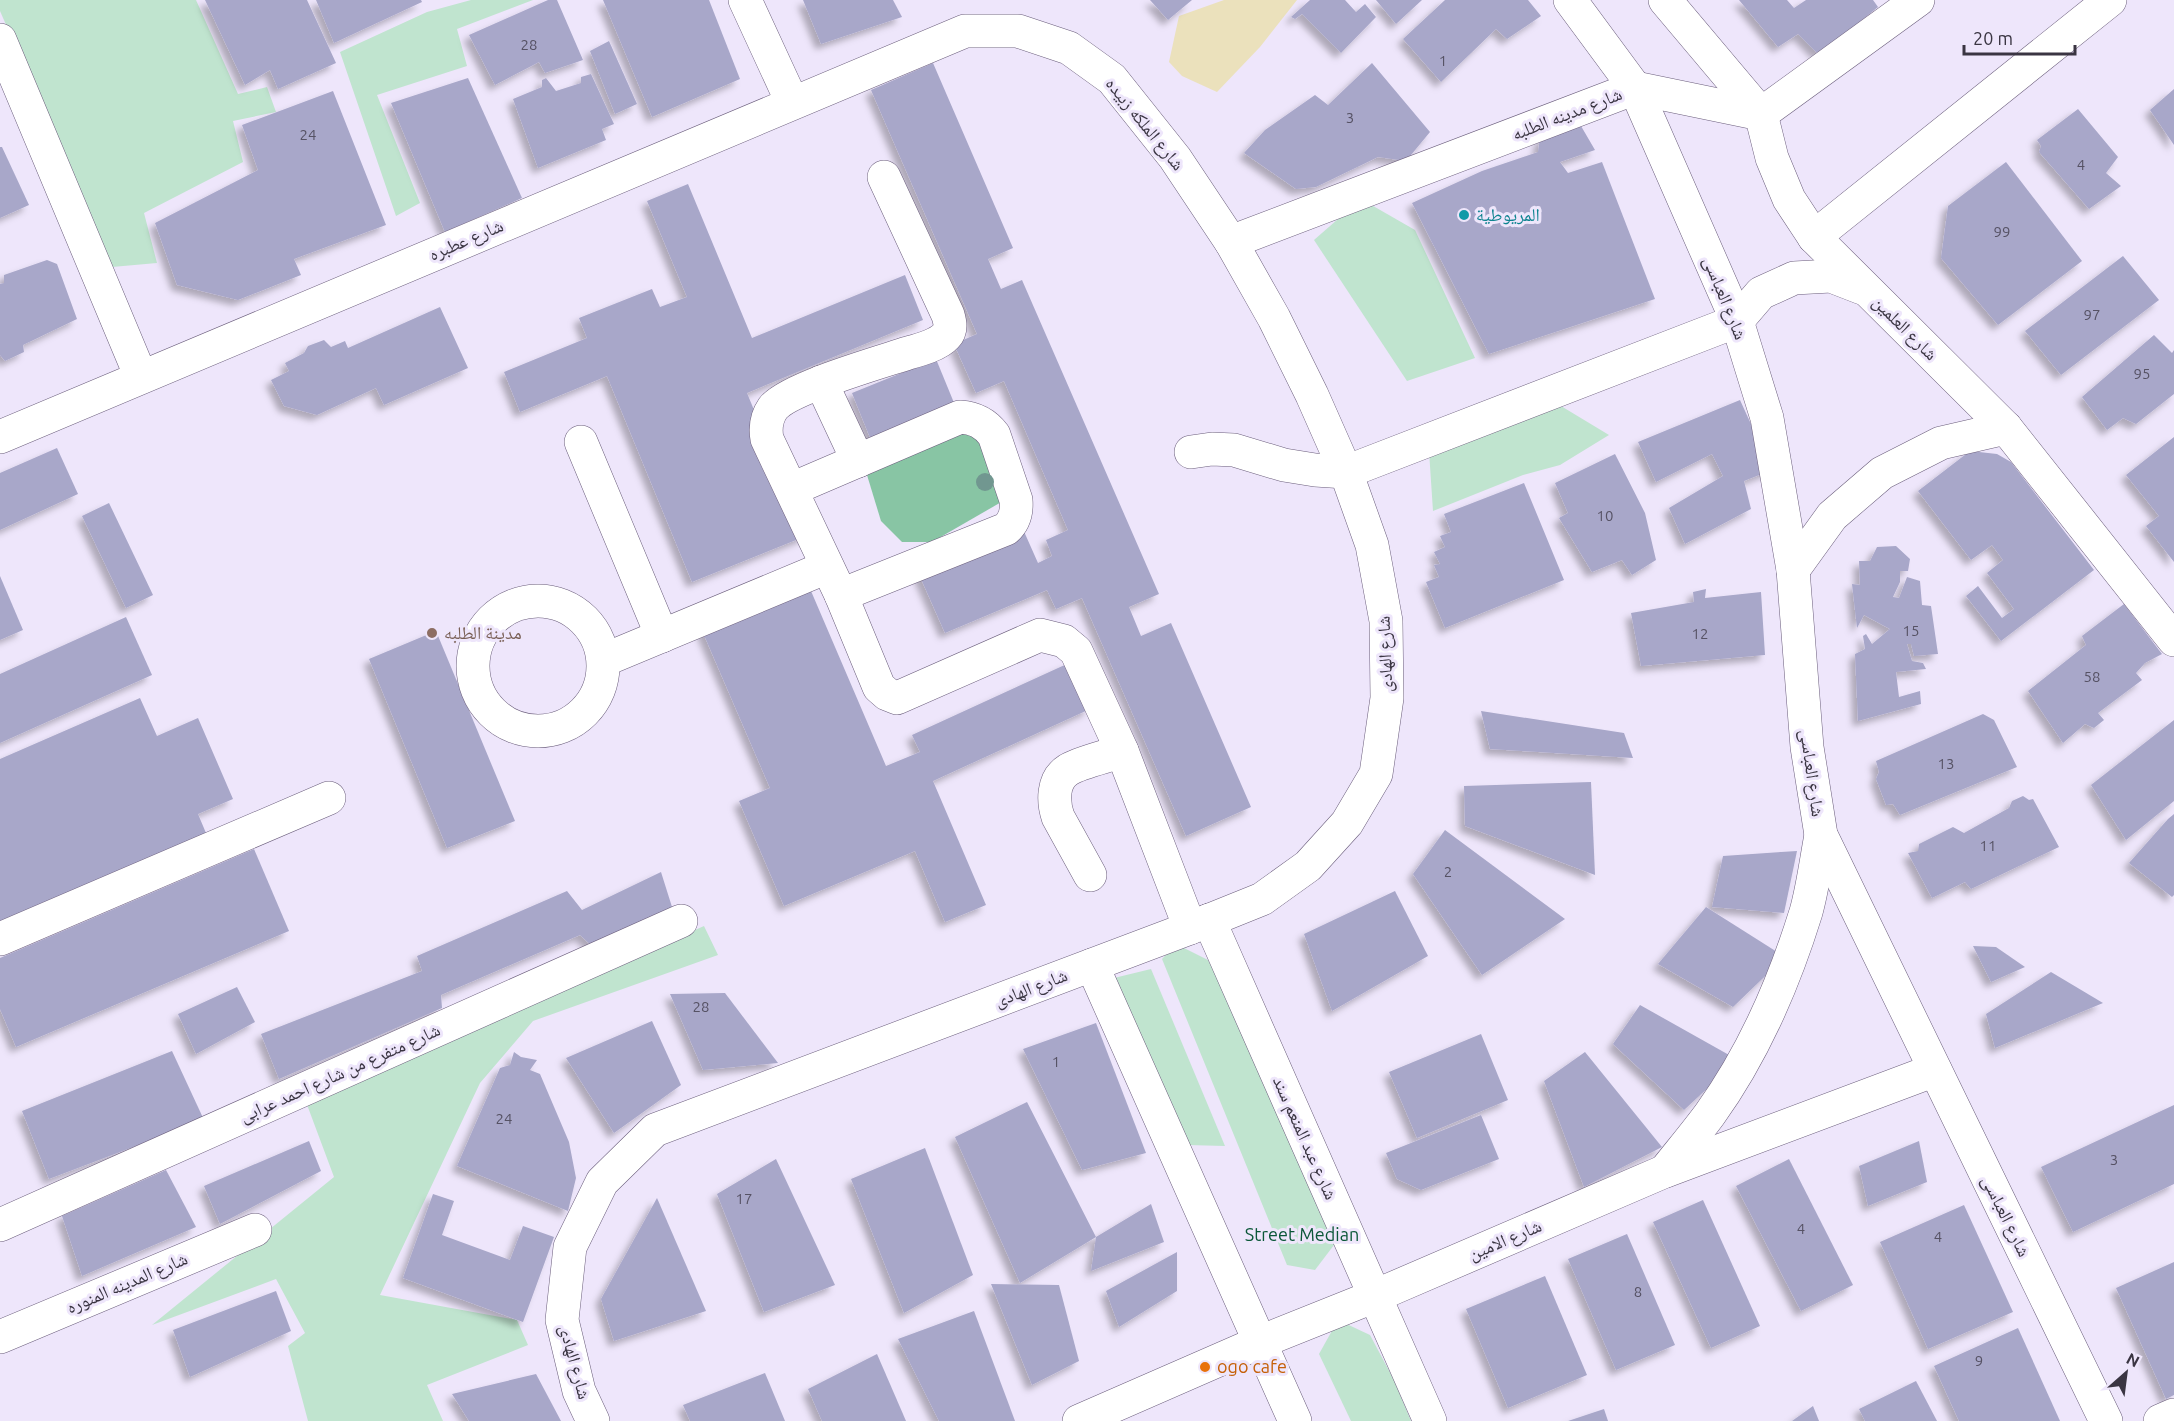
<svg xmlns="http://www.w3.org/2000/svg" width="2174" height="1421" viewBox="0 0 2174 1421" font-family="Ubuntu,'Noto Naskh Arabic',sans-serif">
<defs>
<filter id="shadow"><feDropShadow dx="-5.5" dy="5.5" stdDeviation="3" flood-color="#0004"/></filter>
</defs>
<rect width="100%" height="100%" fill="#eee6fb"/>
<!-- green -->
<g fill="#c0e4cf">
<path d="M0,0H196L238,94L267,87L276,112L233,121L243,162L144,213L157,263L112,267L0,11Z"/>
<path d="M471,0H533L457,29L467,66L377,95L420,203L396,216L340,52L427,12Z"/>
<path d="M1361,199L1415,230L1475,358L1407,381L1314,240Z"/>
<path d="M1556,403L1609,435L1560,465L1523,475L1433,511L1429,451Z"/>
<path d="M704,926L718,955L533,1021L480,1083L380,1295L517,1320L528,1345L427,1385L443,1421H308L288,1346L305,1333L276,1279L152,1325L334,1177L306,1102Z"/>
<path d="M1176,944L1208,960L1232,1005L1334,1245L1315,1270L1287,1265L1162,959Z"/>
<path d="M1151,969L1225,1146L1187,1145L1114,978Z"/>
<path d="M1338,1320L1370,1335L1394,1380L1411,1421H1351L1319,1354Z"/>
</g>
<!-- forest -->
<path fill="#88c5a4" d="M975,428L1010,497L932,542H902L881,521L867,475L887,458Z"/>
<!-- sand -->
<path fill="#ebe1bc" d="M1224,0H1297L1260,47L1217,92L1182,76L1169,62L1179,16Z"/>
<!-- building -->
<g fill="#a8a7c9" filter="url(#shadow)">
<path d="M205,0H307L336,63L278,89L270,70L245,85Z"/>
<path d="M316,0H421L422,2L334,43Z"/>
<path d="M548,0H557L583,60L545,73L539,62L495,85L469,35Z"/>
<path d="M603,0H709L740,79L652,117Z"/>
<path d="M803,0H893L902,17L821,44Z"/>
<path d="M1150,0H1192L1168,20Z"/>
<path d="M1310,0H1345L1356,12L1365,4L1376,17L1341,53L1302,14L1295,19L1291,17Z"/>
<path d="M1376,0H1422L1396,24Z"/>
<path d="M1445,0H1528L1541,16L1507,39L1496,29L1441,82L1403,39Z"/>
<path d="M1739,0H1787L1794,8L1806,0H1873L1878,7L1819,55L1798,34L1778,47Z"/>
<path d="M609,41L637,104L615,114L590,51Z"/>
<path d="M933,63L1013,248L988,259L1001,289L1022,280L1159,594L1129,607L1141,636L1171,623L1251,807L1186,836L1082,598L1056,609L1047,590L945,633L918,572L1022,527L1038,563L1052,556L1046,540L1068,530L1004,381L976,393L954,344L977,334L871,90Z"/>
<path d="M1372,63L1430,132L1406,161L1378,157L1316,187L1296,189L1244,153L1265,130L1315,95L1328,105Z"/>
<path d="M591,74L614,124L602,129L606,140L538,168L513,99L542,87V80L546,78L556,91L581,83V77Z"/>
<path d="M468,78L522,198L445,232L391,103Z"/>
<path d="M2174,89V145L2150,110Z"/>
<path d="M333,91L386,225L294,259L301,275L238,300L177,285L155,223L258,170L242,125Z"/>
<path d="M2078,109L2118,157L2106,173L2121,186L2089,209L2039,152L2041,146L2037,140Z"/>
<path d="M1581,126L1595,150L1560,162L1568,173L1602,162L1655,299L1489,354L1412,203L1482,171L1538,152L1540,138Z"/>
<path d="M0,147H2L29,205L0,218Z"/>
<path d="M2006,162L2082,261L1998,325L1941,258L1948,206Z"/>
<path d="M688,184L752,338L905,275L923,320L747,393L806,536L692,582L607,376L520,412L504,372L587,338L579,318L652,289L660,307L687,297L647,201Z"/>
<path d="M2123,256L2159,300L2061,375L2025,331Z"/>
<path d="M47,260L57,264L77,319L23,345L24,352L5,361L0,355V284L4,283V275Z"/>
<path d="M440,307L468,368L384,405L376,388L317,415L284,406L271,380L289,371L285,363L304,353L308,346L324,340L331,347L345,341L348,348Z"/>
<path d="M2154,335L2172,353L2174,350V394L2136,424L2123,418L2107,430L2082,397Z"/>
<path d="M936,359L959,415L875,450L852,393Z"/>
<path d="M1740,400L1772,470L1744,481L1751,509L1685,544L1669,508L1723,476L1712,454L1656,482L1638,442Z"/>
<path d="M2174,437V562L2146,526L2159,516L2126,475Z"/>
<path d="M57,448L78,494L0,530V473Z"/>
<path d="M1970,451L1997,454L2011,462L2094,570L2001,641L1966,596L1978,586L2002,618L2014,609L1987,573L2003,560L1992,545L1971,560L1918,491Z"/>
<path d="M1615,454L1645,513L1656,560L1632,575L1622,560L1592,572L1559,518L1568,513L1555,483Z"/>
<path d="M1524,483L1564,580L1445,628L1426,582L1439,577L1434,565L1440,564L1434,552L1445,547L1440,536L1451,532L1444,514Z"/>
<path d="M109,503L153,595L126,608L82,516Z"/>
<path d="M1896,546L1910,559L1908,571H1900V582L1893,597L1899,598L1907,577L1920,581L1922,605L1931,606L1938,654L1914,656L1911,644H1907L1912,661L1923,663L1926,669L1896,672L1899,697L1920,691L1921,704L1858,721L1855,654L1865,649L1863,636L1866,634L1872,644L1890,629L1864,615L1857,628L1852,584L1860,585L1859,561H1870L1877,547Z"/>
<path d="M0,576L23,630L0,640Z"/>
<path d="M808,584L886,766L920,752L912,735L1069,663L1090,709L933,781L986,905L945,922L915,851L784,906L739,801L770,788L701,628Z"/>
<path d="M1706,589L1705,598L1761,592L1765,655L1641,666L1631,613L1694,602L1693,592Z"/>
<path d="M2124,604L2162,654L2145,663L2136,673L2142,680L2098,713L2104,720L2094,728L2085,724L2063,743L2028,691L2086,645L2082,636Z"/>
<path d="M126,617L152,675L0,743V674Z"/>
<path d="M436,631L515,821L447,848L369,659Z"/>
<path d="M140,698L157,736L198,718L233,799L198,814L211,845L0,936V759Z"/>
<path d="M1481,711L1624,733L1633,758L1490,749Z"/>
<path d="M1983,714L1994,720L2017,767L1900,815L1893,804L1886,805L1876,779L1879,772L1876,761Z"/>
<path d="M2174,720V801L2126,840L2091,785Z"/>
<path d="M1591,782L1595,875L1465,826L1464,786Z"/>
<path d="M2023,796L2029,800L2033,799L2059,847L1971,889L1965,882L1932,898L1908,853L1918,851L1919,844L1953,827L1964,833L2009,808L2012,801Z"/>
<path d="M2174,814V895L2172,897L2129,863L2168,819Z"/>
<path d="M1445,830L1565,919L1482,975L1413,874Z"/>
<path d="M254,849L289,931L16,1047L0,1009V958Z"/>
<path d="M1797,851L1784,913L1712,907L1723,856Z"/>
<path d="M661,872L672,907L592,946L580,935L441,995L442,1008L279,1079L261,1034L422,971L417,956L567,891L582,910Z"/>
<path d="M1395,891L1428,956L1332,1011L1304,934Z"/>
<path d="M1706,907L1785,957L1733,1007L1658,964Z"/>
<path d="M1973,946L1996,947L2025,967L1991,982Z"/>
<path d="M2051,972L2103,1003L1995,1048L1986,1014Z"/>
<path d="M237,987L255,1022L196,1054L178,1014Z"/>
<path d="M725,993L778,1063L703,1070L670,994Z"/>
<path d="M1640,1005L1738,1060L1684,1110L1613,1044Z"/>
<path d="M652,1021L681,1085L614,1133L566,1058Z"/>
<path d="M1096,1023L1146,1153L1082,1170L1023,1049Z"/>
<path d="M1481,1034L1508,1100L1417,1138L1389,1072Z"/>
<path d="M172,1051L204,1120L49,1179L22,1111Z"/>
<path d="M514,1052L521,1057L537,1060L530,1070L540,1074L569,1142L576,1178L568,1211L457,1166L500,1068L510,1065Z"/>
<path d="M1585,1052L1662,1147L1584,1187L1544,1081Z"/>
<path d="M1027,1102L1096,1237L1151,1204L1164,1242L1091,1271L1096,1237L1020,1283L955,1137Z"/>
<path d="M2174,1105V1184L2073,1232L2041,1167Z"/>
<path d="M1481,1115L1499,1159L1421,1190L1397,1179L1386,1153Z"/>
<path d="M309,1141L321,1171L220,1224L204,1186Z"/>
<path d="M1919,1141L1927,1182L1868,1206L1859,1166Z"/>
<path d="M925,1148L973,1275L904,1313L851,1179Z"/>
<path d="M776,1159L835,1285L764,1312L717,1194Z"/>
<path d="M1789,1159L1853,1285L1801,1311L1736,1186Z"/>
<path d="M166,1170L196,1227L82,1276L62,1216Z"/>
<path d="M433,1194L454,1201L442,1235L510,1260L523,1226L554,1237L523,1322L403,1278Z"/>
<path d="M657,1198L706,1311L614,1341L601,1299Z"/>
<path d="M1703,1200L1760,1326L1711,1348L1653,1222Z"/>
<path d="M1964,1205L2013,1312L1928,1349L1880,1242Z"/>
<path d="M1627,1234L1675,1345L1616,1370L1568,1259Z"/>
<path d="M1177,1252V1291L1119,1327L1106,1291Z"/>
<path d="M2174,1262V1395L2166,1399L2116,1288Z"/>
<path d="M1545,1276L1587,1375L1508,1408L1466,1309Z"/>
<path d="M991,1284L1059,1285L1079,1361L1032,1385Z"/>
<path d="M276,1291L291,1331L190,1377L173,1330Z"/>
<path d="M974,1311L1015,1421H939L898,1339Z"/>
<path d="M2018,1328L2060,1421H1959L1934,1366Z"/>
<path d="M877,1354L906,1421H822L808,1389Z"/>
<path d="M765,1373L785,1421H690L683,1405Z"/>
<path d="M536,1374L561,1421H469L452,1394Z"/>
<path d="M1916,1381L1937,1421H1865L1859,1409Z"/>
<path d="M1813,1406L1819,1421H1792Z"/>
<path d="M1604,1409L1608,1421H1568Z"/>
</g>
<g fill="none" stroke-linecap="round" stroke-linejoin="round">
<!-- minor casing -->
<g stroke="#6b5e7c" stroke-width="34">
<g id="minor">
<path d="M745,0L792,102"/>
<path d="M1570,0L1635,88L1737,321L1767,418L1793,570L1807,747L1821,835L2106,1421"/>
<path d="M1665,0L1761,114L1772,158L1789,199L1814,237L2006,428L2174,640"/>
<path d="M0,40L141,377"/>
<path d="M884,177L948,315C950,322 952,330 946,336C938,345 919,350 908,353C881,362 789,388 773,408C766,418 765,428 767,439L841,595L879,687L887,694L897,698L1040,635L1064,641L1076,651L1122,751L1190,928"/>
<path d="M1814,237L2110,0"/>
<path d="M1231,242L1635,88L1761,114L1918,0"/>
<path d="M821,382L858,461"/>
<path d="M0,437L965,31H1018L1069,48L1112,79L1175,158L1231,242L1274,318L1312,395L1346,472L1372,545L1386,621L1387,698L1376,774L1347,823L1308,866L1262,899L1190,928L655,1130L602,1182L570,1247L562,1320L579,1391L593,1421"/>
<path d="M581,442L662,636"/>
<path d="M1191,452L1212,449L1234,450L1284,465L1315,470L1346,472L1737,321L1761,293L1794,278L1831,276L1862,288"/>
<path d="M792,489L960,417C975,418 985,423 994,435L1016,500C1017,512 1015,521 1006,529L841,595"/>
<path d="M1793,570L1832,516L1882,473L1941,443L2006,428"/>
<circle cx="538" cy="666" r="65"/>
<path d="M604,660L827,567"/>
<path d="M1090,875L1058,817C1053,802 1052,780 1068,770C1078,763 1109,756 1122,751"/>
<path d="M1209,920L1430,1421"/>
<path d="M0,939L329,798"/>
<path d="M1092,965L1295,1421"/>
<path d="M1665,1171C1680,1152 1696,1133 1710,1114C1754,1053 1784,983 1806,912C1813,887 1816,861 1821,835"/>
<path d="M0,1225L681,921"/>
<path d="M0,1337L255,1230"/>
<path d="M1079,1421L1260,1342L1375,1296L1663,1172L1935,1070"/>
<path d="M2160,1421L2174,1415"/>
</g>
</g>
<!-- minor -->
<use href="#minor" stroke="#fff" stroke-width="33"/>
</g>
<!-- trees -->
<circle fill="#719790" cx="985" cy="482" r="9"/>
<!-- markers -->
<circle fill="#0f9aa8" stroke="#eee6fb" stroke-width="2" cx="1464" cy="215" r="6"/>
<circle fill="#8d6e63" stroke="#eee6fb" stroke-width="2" cx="432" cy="633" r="6"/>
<circle fill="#e8710a" stroke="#eee6fb" stroke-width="2" cx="1205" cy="1367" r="6"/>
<g text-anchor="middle" stroke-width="6" stroke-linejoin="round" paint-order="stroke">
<!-- number labels -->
<g font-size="15" fill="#565264">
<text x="529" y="50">28</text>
<text x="1443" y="66">1</text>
<text x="1350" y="123">3</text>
<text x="308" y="140">24</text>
<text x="2081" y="170">4</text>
<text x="2002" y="237">99</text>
<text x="2092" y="320">97</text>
<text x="2142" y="379">95</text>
<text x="1605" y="521">10</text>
<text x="1911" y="636">15</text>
<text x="1700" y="639">12</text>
<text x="2092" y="682">58</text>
<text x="1946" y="769">13</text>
<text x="1988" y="851">11</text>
<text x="1448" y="877">2</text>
<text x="701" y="1012">28</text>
<text x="1056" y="1067">1</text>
<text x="504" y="1124">24</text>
<text x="2114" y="1165">3</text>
<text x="744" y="1204">17</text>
<text x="1801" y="1234">4</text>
<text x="1938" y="1242">4</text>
<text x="1638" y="1297">8</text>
<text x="1979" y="1366">9</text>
</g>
<!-- street labels -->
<g font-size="18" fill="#3a3542" stroke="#eee6fb">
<text transform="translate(1567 114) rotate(-21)" y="6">شارع مدينه الطلبه</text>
<text transform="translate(1145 124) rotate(51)" y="6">شارع الملكه زبيده</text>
<text transform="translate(466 240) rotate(-23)" y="6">شارع عطبره</text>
<text transform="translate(1725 298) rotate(68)" y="6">شارع العباسى</text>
<text transform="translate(1905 328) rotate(45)" y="6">شارع العلمين</text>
<text transform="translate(1385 654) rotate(-92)" y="6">شارع الهادى</text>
<text transform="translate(1812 773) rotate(82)" y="6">شارع العباسى</text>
<text transform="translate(1031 988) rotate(-21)" y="6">شارع الهادى</text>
<text transform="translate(340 1073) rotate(-24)" y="6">شارع متفرع من شارع احمد عرابى</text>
<text transform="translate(1305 1138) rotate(66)" y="6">شارع عبد المنعم سند</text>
<text transform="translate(2006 1216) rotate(64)" y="6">شارع العباسى</text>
<text transform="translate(1505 1240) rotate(-23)" y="6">شارع الامين</text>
<text transform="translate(127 1283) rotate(-23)" y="6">شارع المدينه المنوره</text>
<text transform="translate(575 1362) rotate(75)" y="6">شارع الهادى</text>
</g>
<!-- culture labels -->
<g font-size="18" fill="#0d838f" stroke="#eee6fb" text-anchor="start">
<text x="1476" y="221">المريوطية</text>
</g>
<!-- education labels -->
<g font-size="18" fill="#785e54" stroke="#eee6fb" text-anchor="start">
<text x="444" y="639">مدينة الطلبه</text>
</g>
<!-- park labels -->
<g font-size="18" fill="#0b5738" stroke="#eee6fb">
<text x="1302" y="1241">Street Median</text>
</g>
<!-- food labels -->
<g font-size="18" fill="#c56008" stroke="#eee6fb" text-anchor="start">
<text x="1217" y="1373">ogo cafe</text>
</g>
</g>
<!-- north arrow -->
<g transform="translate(2126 1373) rotate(28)" stroke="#eee6fb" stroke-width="4.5" paint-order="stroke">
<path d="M0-4.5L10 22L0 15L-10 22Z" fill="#3a3542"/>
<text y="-9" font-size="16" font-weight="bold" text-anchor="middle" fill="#3a3542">N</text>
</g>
<!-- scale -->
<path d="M1964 45v9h111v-9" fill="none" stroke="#3a3542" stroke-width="3"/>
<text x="1973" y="45" font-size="18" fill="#3a3542" stroke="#eee6fb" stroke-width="4.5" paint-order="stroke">20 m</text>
</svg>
